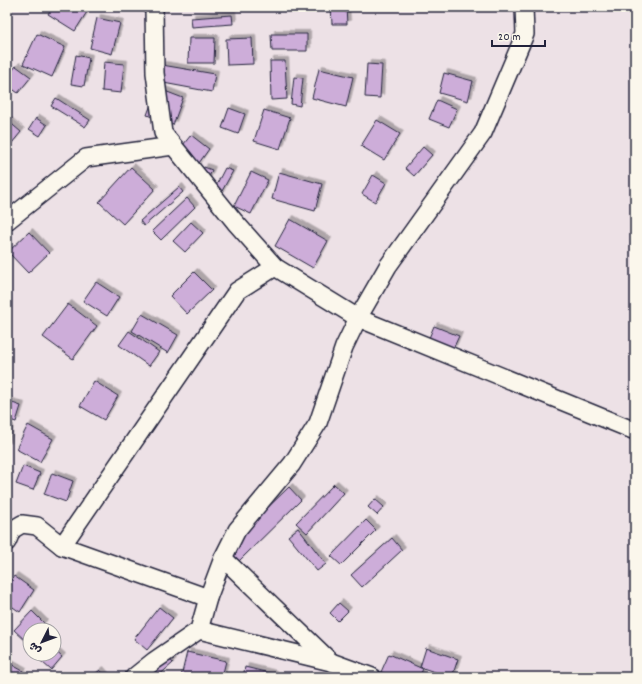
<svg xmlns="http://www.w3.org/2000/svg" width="642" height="684" viewBox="0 0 642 684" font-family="Dekko,'Playpen Sans Arabic',sans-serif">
<defs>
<filter id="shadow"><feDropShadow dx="3.5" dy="-3.5" stdDeviation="0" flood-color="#0004"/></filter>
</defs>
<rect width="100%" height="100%" fill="#ede1e6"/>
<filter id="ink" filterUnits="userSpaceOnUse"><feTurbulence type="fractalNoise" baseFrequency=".025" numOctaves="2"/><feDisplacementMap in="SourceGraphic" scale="8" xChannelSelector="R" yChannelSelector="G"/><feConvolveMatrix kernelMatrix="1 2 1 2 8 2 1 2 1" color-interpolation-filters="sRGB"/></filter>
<g filter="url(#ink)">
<!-- building -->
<g fill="#cdadd9" stroke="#22223b" filter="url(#shadow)">
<path d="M52,7H90L75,31L48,14Z"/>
<path d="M331,7H346L347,24H332Z"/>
<path d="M232,15L233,24L192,27L191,18Z"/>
<path d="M97,18L120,23L112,54L90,48Z"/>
<path d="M37,34L65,47L52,77L23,64Z"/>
<path d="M271,34H307V51H272Z"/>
<path d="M189,38H215L214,63H188Z"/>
<path d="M252,38L253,64L227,65L226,39Z"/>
<path d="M76,55L89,58L84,86L71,84Z"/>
<path d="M270,61H285L287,99L271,100Z"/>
<path d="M104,62L124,64L121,93L102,91Z"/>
<path d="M367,64L382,65L380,98L365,97Z"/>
<path d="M162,65L215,74L212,92L158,82Z"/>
<path d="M16,66L31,77L18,93L7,85V77Z"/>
<path d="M319,69L353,77L346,107L312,98Z"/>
<path d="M444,73L473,81L468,101L439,93Z"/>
<path d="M294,77L303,78L300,106L291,104Z"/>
<path d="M157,88L183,98L173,125L147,115Z"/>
<path d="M56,98L90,120L85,127L51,106Z"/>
<path d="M437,100L457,109L449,127L429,119Z"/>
<path d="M229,108L245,114L238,134L222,128Z"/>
<path d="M264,110L290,118L280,149L254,141Z"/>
<path d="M36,118L47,125L40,136L29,129Z"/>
<path d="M7,120L21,132L7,149Z"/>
<path d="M377,120L400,134L384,160L361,146Z"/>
<path d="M191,135L209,149L194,170L175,155Z"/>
<path d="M423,147L432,155L414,176L405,168Z"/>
<path d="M131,167L155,189L123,224L99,202Z"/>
<path d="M204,167L212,170L204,189L196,186Z"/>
<path d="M225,168L233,171L216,202L209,199Z"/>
<path d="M251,172L268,180L251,214L234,206Z"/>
<path d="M279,172L322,184L315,211L272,199Z"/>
<path d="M373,175L386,183L375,202L362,194Z"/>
<path d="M179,187L183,192L144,226L140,221Z"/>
<path d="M187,198L195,207L161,240L152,231Z"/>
<path d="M290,219L328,241L313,268L275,246Z"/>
<path d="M191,222L203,233L185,252L173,241Z"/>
<path d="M29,232L49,253L28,273L8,252Z"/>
<path d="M194,272L212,290L187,314L170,296Z"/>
<path d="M96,282L119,297L107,316L83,301Z"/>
<path d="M68,304L97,326L73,359L43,337Z"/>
<path d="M142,314L178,335L168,353L132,331Z"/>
<path d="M434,326L459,336L453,349L429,338Z"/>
<path d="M129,331L159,352L149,366L119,345Z"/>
<path d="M94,381L118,396L104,420L80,406Z"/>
<path d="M7,401L21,406L16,422L7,419Z"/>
<path d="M28,425L53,439L40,462L16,449Z"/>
<path d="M7,428H10L8,447L7,446Z"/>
<path d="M23,466L40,473L33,490L16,484Z"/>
<path d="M52,473L73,481L66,502L44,494Z"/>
<path d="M334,484L344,493L307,533L296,523Z"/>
<path d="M289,487L301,500L239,561L226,548Z"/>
<path d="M375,499L384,507L377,515L368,507Z"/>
<path d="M366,520L376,530L341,565L331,556Z"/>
<path d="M298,528L326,564L317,571L288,536Z"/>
<path d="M392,538L402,550L362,587L351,575Z"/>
<path d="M14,576L34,590L20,612L7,603V586Z"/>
<path d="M339,603L348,611L338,621L330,613Z"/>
<path d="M159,607L173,618L147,650L134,639Z"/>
<path d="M32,611L44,623L38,630H30V638L27,642L14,630Z"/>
<path d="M426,648L458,659L452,677H449L420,667Z"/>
<path d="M54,650L62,657L51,670L33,654H54Z"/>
<path d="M187,652L226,661L222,677H181Z"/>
<path d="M389,654L423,669L419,677H392L381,672Z"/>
<path d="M168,657L173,663L157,677H153L149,673Z"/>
<path d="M7,662L23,671L20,677H7Z"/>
<path d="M245,667L273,674L272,677H243Z"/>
<path d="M100,670L106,677H92Z"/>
</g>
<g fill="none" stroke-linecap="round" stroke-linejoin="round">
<!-- minor casing -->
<g stroke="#22223b" stroke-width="20">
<g id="minor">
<path d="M154,7L155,73L163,133L235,222L275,267L358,318L635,431"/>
<path d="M7,221L86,158L173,146"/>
<path d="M7,542L12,530L22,524L37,526L62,546L208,598"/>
<path d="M62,546L237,291L275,267"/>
<path d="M223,558L330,661"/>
<path d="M199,630L331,662L372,677"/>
<path d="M134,677L154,661L199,630L208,598L223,558L237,530L292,464L318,423L344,347L358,318L388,266L483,133L525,34L524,7"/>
</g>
</g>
<!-- minor -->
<use href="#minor" stroke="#fbf7ec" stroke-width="17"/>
</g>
</g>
<!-- margin -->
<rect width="642" height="684" fill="none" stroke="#fbf7ec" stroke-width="24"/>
<rect x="12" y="12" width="618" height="660" fill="none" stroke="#22223b" stroke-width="1.5" filter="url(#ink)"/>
<!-- north arrow -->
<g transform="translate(42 642) rotate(228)"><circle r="19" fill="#fbf7ec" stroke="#a4a2a5"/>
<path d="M0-3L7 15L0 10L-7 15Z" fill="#22223b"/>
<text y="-6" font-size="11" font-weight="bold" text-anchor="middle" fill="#22223b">ش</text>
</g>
<!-- scale -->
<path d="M492 40v6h53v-6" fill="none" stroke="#22223b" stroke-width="2"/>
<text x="498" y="40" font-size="12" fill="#22223b" stroke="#fbf7ec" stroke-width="3" paint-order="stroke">20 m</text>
</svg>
